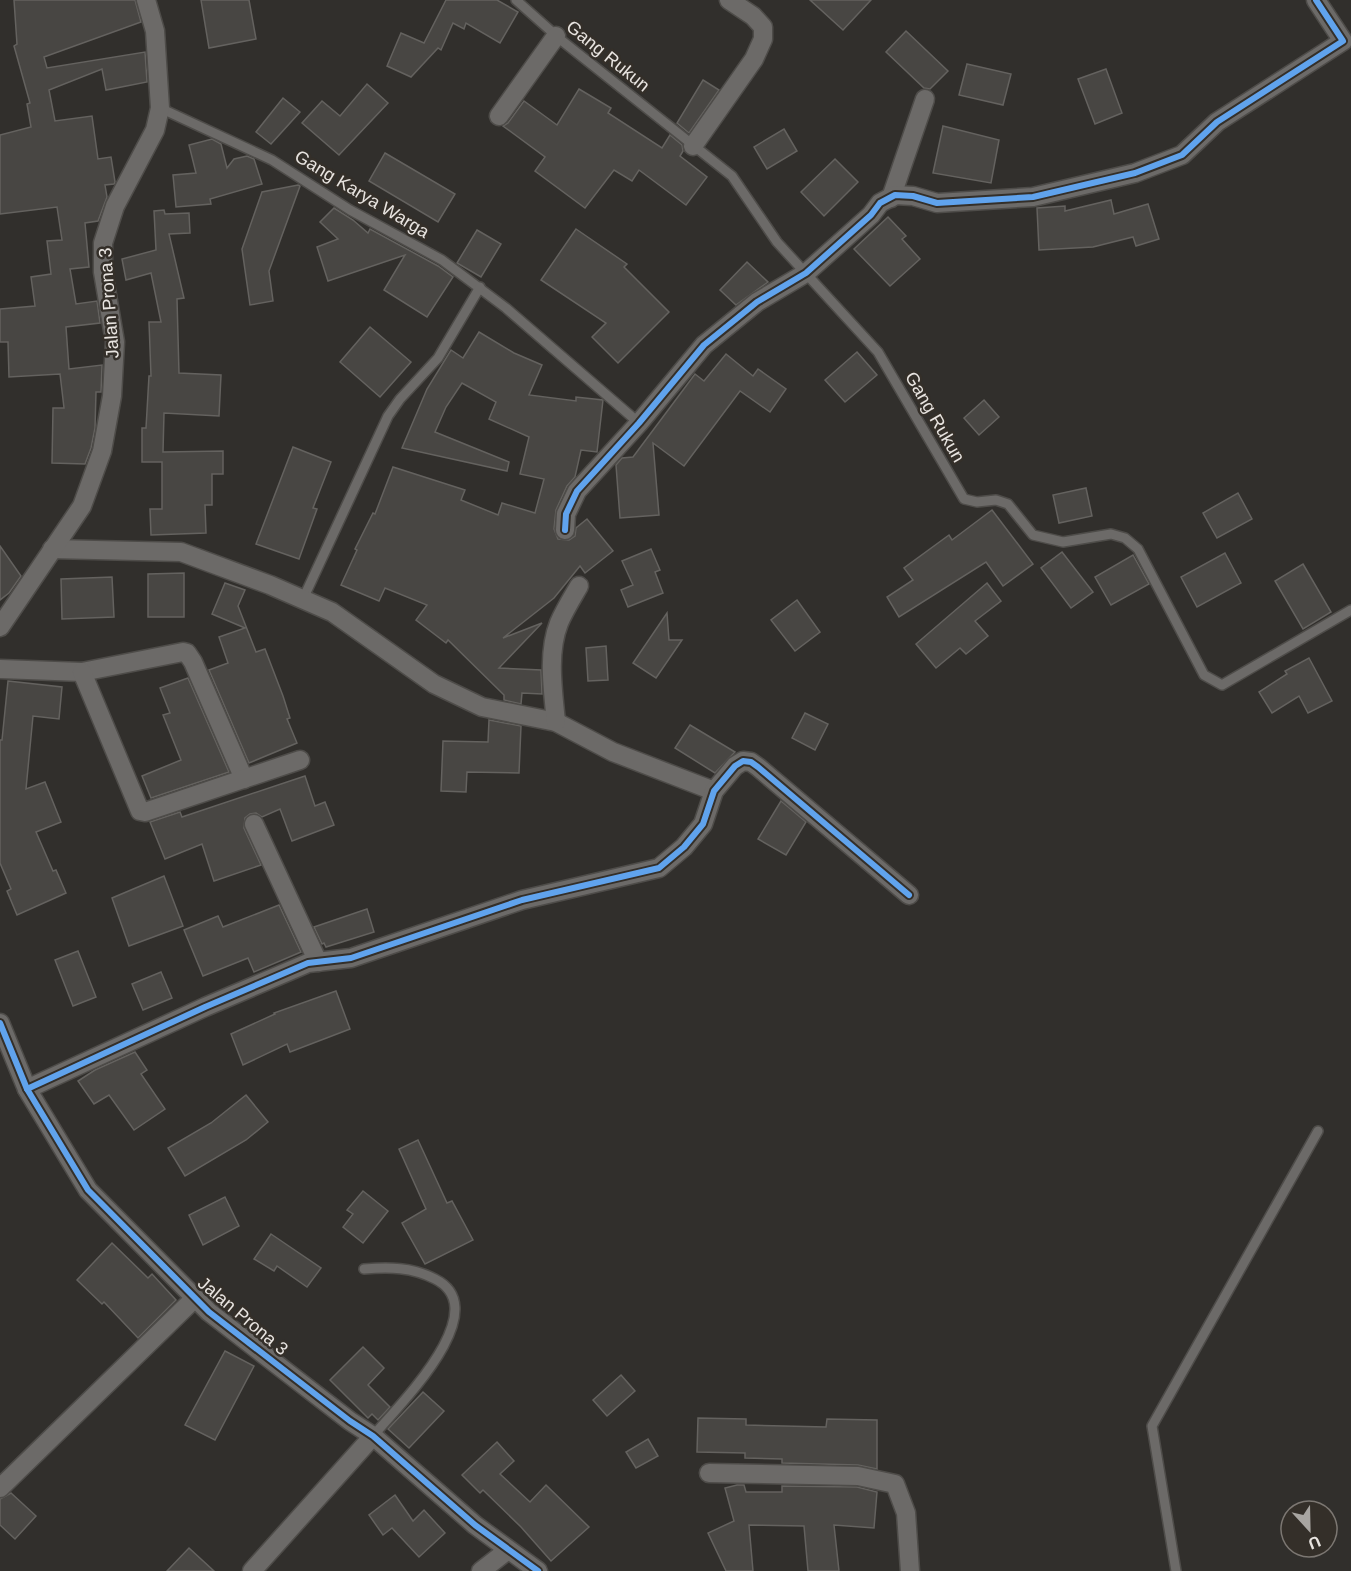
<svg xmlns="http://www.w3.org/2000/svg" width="1351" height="1571" viewBox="0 0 1351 1571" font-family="Arial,sans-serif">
<rect width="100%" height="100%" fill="#312f2c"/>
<!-- building -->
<g fill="#484643" stroke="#64625f" stroke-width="1.5">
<path d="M14,0H135L141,22L44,57L47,68L145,52L147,82L106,90L102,69L49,90L55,121L92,116L98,159L111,157L115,182L114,184L105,185L107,197L98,221L85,223L89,267L70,269L76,304L97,301L100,323L66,327L69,369L102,365L101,392H96L95,428L91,448L85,464L52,463L53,408H64L60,374L9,377L8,342H0V309L35,306L31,277L51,274L47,241L62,240L57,207L0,214V135L31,127L27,104L30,103L14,46L17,44Z"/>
<path d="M201,0H249L256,39L209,48Z"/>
<path d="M446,0H497L518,12L500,43L466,23L464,29L453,23L441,50L438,48L411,77L387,66L401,33L424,43Z"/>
<path d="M810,0H871L843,30Z"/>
<path d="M906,31L948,71L930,89L924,88L886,52Z"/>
<path d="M967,64L1011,74L1003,105L959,95Z"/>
<path d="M1106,69L1122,113L1095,124L1078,79Z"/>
<path d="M703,80L719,90L689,133L677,123Z"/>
<path d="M367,84L388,103L339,155L302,123L322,101L340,116Z"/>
<path d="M579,89L611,108L608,113L662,148L670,135L682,145L683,151L680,156L707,177L686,205L639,170L632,181L614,170L585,208L535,171L545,157L503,126L508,123L524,101L557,125Z"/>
<path d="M283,98L300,112L271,144L256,132Z"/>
<path d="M943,126L999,140L991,183L933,173Z"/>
<path d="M784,129L797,151L767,169L754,147Z"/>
<path d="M212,139L221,144L227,168L234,159L247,156L254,159L262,184L210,199L211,204L176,207L173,175L196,173L189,145Z"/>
<path d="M385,153L455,194L438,222L369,181Z"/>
<path d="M835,159L858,182L824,216L801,192Z"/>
<path d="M298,185L300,186L269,271L273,301L250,305L242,249L262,192Z"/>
<path d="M1111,200L1114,214L1148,204L1159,239L1136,246L1133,237L1093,247L1039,250L1037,208L1065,206V211Z"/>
<path d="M334,208L353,220L368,233L370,229L438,266L453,277L427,317L384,290L405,255L328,281L317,247L338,239L320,222Z"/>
<path d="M164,210L165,214L189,213L190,233L169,234L184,298L177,299L179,373L221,375L219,416L164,413L163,452L223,451V474H212V505H205L206,533L151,535L150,509H162V462H142V428H146L149,376H151L149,322H161L151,273L126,280L122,259L156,250L154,211Z"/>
<path d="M888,217L906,236L902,239L920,259L890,286L854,249Z"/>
<path d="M576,229L627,264L624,267L669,312L618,363L592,337L606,323L541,280Z"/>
<path d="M477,230L501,244L481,277L457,263Z"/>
<path d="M747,262L768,282L736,305L720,290Z"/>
<path d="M370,327L411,362L380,397L340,362Z"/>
<path d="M479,332L514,353L542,365L529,395L576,401V397L603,400L597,452L581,450L575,477L567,486L556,510L554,529L558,539L569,540L575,536L576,528L587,519L613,551L585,573L580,566L554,598L503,638L542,623L499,668L541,670L542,694L522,693L521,704L504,700V695L448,640L446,643L416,620L427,605L385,588L379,601L341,585L357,550L355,549L373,513L375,514L393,467L465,490L461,500L498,515L502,503L535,513L544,479L520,474L529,437L489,419L496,402L462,383L446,407L435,432L509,462L507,471L402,448L427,389L451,350L463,358Z"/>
<path d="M857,352L877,375L845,402L825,380Z"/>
<path d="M726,354L753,376L758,369L786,389L770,412L740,391L684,466L653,443L659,515L620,518L616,465L622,458L633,457L695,374L704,381Z"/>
<path d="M984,400L999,417L979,435L964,418Z"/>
<path d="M293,447L331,462L313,508L317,509L299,559L256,544Z"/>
<path d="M1086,488L1092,516L1059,523L1053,495Z"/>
<path d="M1238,493L1252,519L1217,538L1203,513Z"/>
<path d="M992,510L1033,564L1003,586L986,562L899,617L887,597L913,580L904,568L949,535L952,540Z"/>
<path d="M0,546L21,576L9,593L0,600Z"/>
<path d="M651,549L660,570L655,572L663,593L628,607L621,590L633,585L622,561Z"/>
<path d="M1062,552L1093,592L1071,608L1041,568Z"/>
<path d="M1225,553L1241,583L1197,607L1181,577Z"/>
<path d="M1133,555L1149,584L1111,605L1095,577Z"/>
<path d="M1303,564L1331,612L1303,629L1275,581Z"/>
<path d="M184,573V617H148V574Z"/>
<path d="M112,577L114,617L62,619L61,579Z"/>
<path d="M225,583L245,590L238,606L256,652L265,649L283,696L290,718L287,719L297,743L249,763L209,670L228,663L219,637L245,628L212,614Z"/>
<path d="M987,583L1001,601L975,621L988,636L966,654L960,648L936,668L916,644Z"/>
<path d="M797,600L820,632L795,651L771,620Z"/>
<path d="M667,613L669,640H682L656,678L633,663Z"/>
<path d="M606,646L608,680L588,681L586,648Z"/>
<path d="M1309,658L1332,701L1308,713L1299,696L1272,713L1259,692L1287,674L1285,671Z"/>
<path d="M188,678L229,772L151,798L142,776L181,760L163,715L170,713L160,688Z"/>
<path d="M8,681L62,687L59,719L33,716L26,789L45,782L61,822L36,832L53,871L56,870L66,893L17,915L7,891L11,889L0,863V740H2Z"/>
<path d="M805,713L828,724L815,750L792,738Z"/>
<path d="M489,720L521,726L519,773L467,772L466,792L441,791L443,741L488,742Z"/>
<path d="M690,725L735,752L715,773L675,748Z"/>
<path d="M305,776L315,806L325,802L334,825L292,841L280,809L262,817L256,813L250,814L245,818L244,828L261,865L214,881L202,844L165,859L150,822L180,812L182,817Z"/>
<path d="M781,801L806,822L786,855L758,839Z"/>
<path d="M164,876L183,926L129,946L112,898Z"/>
<path d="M279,905L301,952L254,972L248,958L203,976L184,930L218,916L223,927Z"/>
<path d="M367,909L374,932L326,947L324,943L322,944L314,927Z"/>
<path d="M78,951L96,997L73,1006L55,960Z"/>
<path d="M161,972L172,998L143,1010L132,984Z"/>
<path d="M336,991L350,1029L290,1052L287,1044L243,1065L231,1034L275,1014L274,1013Z"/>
<path d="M135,1052L147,1070L141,1074L165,1109L134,1130L109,1095L94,1104L78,1081L95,1070Z"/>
<path d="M246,1095L268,1122L246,1140L185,1176L168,1148L211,1123Z"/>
<path d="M418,1140L447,1203L452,1201L473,1240L425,1264L402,1223L426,1209L399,1149Z"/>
<path d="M363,1191L388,1211L363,1243L343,1227L353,1214L347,1210Z"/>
<path d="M225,1197L239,1226L203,1245L189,1215Z"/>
<path d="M271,1234L321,1268L307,1287L277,1266L274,1271L254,1259Z"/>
<path d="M112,1243L148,1278L152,1274L176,1300L138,1338L104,1302L102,1304L77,1280Z"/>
<path d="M363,1347L384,1368L368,1385L390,1407L378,1420L372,1414L368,1418L330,1380Z"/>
<path d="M225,1351L254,1366L215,1440L185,1425Z"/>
<path d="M621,1375L635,1391L607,1416L593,1400Z"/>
<path d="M423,1392L444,1411L409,1448L388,1429Z"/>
<path d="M698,1418L746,1419V1425L784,1426L826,1427L827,1419L877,1420V1469L858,1465L782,1463V1459L745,1458V1453L697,1452Z"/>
<path d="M648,1439L658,1456L636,1468L626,1452Z"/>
<path d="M497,1442L514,1461L500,1474L530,1502L546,1485L589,1527L551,1561L521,1527L483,1490L480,1493L462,1475Z"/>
<path d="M737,1485H744L746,1492H782V1486L857,1487L877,1492L874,1528L834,1525L839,1571H808L804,1526L749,1525L753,1571H726L708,1533L734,1521L725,1488Z"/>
<path d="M11,1493L36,1516L15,1539L0,1525V1499Z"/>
<path d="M395,1495L413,1521L424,1510L445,1533L419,1557L392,1528L383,1535L369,1515Z"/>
<path d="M189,1548L214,1571H167Z"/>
</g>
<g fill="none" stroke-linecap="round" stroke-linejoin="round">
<!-- lane casing -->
<g stroke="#4e4c49" stroke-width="12">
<g id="lane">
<path d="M516,0L561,40L732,176L777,242L878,352L964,499L977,502L996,500L1008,504L1033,535L1063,542L1111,534L1125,538L1138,549L1204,675L1222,685L1351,610"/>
<path d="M160,108L272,160L350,210L442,260L506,308L639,423"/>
<path d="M303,599L388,416L400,399L438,358L480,287"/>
<path d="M364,1269C389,1267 412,1267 435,1279C497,1310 397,1407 373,1436"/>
<path d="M1176,1571L1152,1426L1318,1131"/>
</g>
</g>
<!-- street casing -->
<g stroke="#4e4c49" stroke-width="21">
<g id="street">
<path d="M499,116L556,36"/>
<path d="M693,146L754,59L763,39V27L753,16L729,0"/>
<path d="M891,198L925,99"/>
<path d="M565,530L566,514L577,491L639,423L704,345L757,302L806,273L871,215L880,203L895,195L913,196L937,203L1033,197L1135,173L1182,155L1217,122L1343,41L1316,0"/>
<path d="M52,549L181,552L270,585L332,612L434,684L482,707L556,722L613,752L714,791"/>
<path d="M0,627L82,506L102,451L112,396L115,342L103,272V243L115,206L155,130L160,108L155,31L146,0"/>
<path d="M0,669L82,672L183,652L187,653L193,662L244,779"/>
<path d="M82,672L140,811L145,812L300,760"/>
<path d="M556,722C553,691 547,653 559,623C564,611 572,598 579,586"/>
<path d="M254,824L318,962"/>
<path d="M0,1023L27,1089L88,1190L209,1312L350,1421L373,1436L475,1525L538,1571"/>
<path d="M27,1089L205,1007L308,963L351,958L522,900L659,868L684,847L703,824L714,791L735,766L743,761L751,762L758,767L909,895"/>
<path d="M709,1473L858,1476L895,1484L906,1513L910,1571"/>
<path d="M0,1488L195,1298"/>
<path d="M252,1571L373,1436"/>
<path d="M481,1571L508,1550"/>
</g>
</g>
<!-- lane -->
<use href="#lane" stroke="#6c6a68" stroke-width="9"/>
<!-- street -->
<use href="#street" stroke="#6c6a68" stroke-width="18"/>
<!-- cycleway casing -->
<g stroke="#342f29" stroke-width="10">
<g id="cycleway">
<path d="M565,530L566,514L577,491L639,423L704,345L757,302L806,273L871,215L880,203L895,195L913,196L937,203L1033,197L1135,173L1182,155L1217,122L1343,41L1316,0"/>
<path d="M0,1023L27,1089L88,1190L209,1312L350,1421L373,1436L475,1525L538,1571"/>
<path d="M27,1089L205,1007L308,963L351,958L522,900L659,868L684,847L703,824L714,791L735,766L743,761L751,762L758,767L909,895"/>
</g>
</g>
<!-- cycleway -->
<use href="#cycleway" stroke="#60a3ed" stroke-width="6"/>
</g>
<g text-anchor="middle" stroke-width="5" stroke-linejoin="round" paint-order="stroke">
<!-- street labels -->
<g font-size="18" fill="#e8e4e0" stroke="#342f29">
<text transform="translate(608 56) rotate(39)" y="6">Gang Rukun</text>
<text transform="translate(362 194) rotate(31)" y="6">Gang Karya Warga</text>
<text transform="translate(109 303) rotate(-94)" y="6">Jalan Prona 3</text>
<text transform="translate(935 417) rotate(60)" y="6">Gang Rukun</text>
<text transform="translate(243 1316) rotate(40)" y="6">Jalan Prona 3</text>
</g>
</g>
<!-- north arrow -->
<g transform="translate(1309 1529) rotate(158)"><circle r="28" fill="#342f29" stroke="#7c7772" stroke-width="1.5"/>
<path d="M0-4.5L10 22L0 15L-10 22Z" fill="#a8a5a1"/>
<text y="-9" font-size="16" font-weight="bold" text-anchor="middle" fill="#e8e4e0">U</text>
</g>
</svg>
